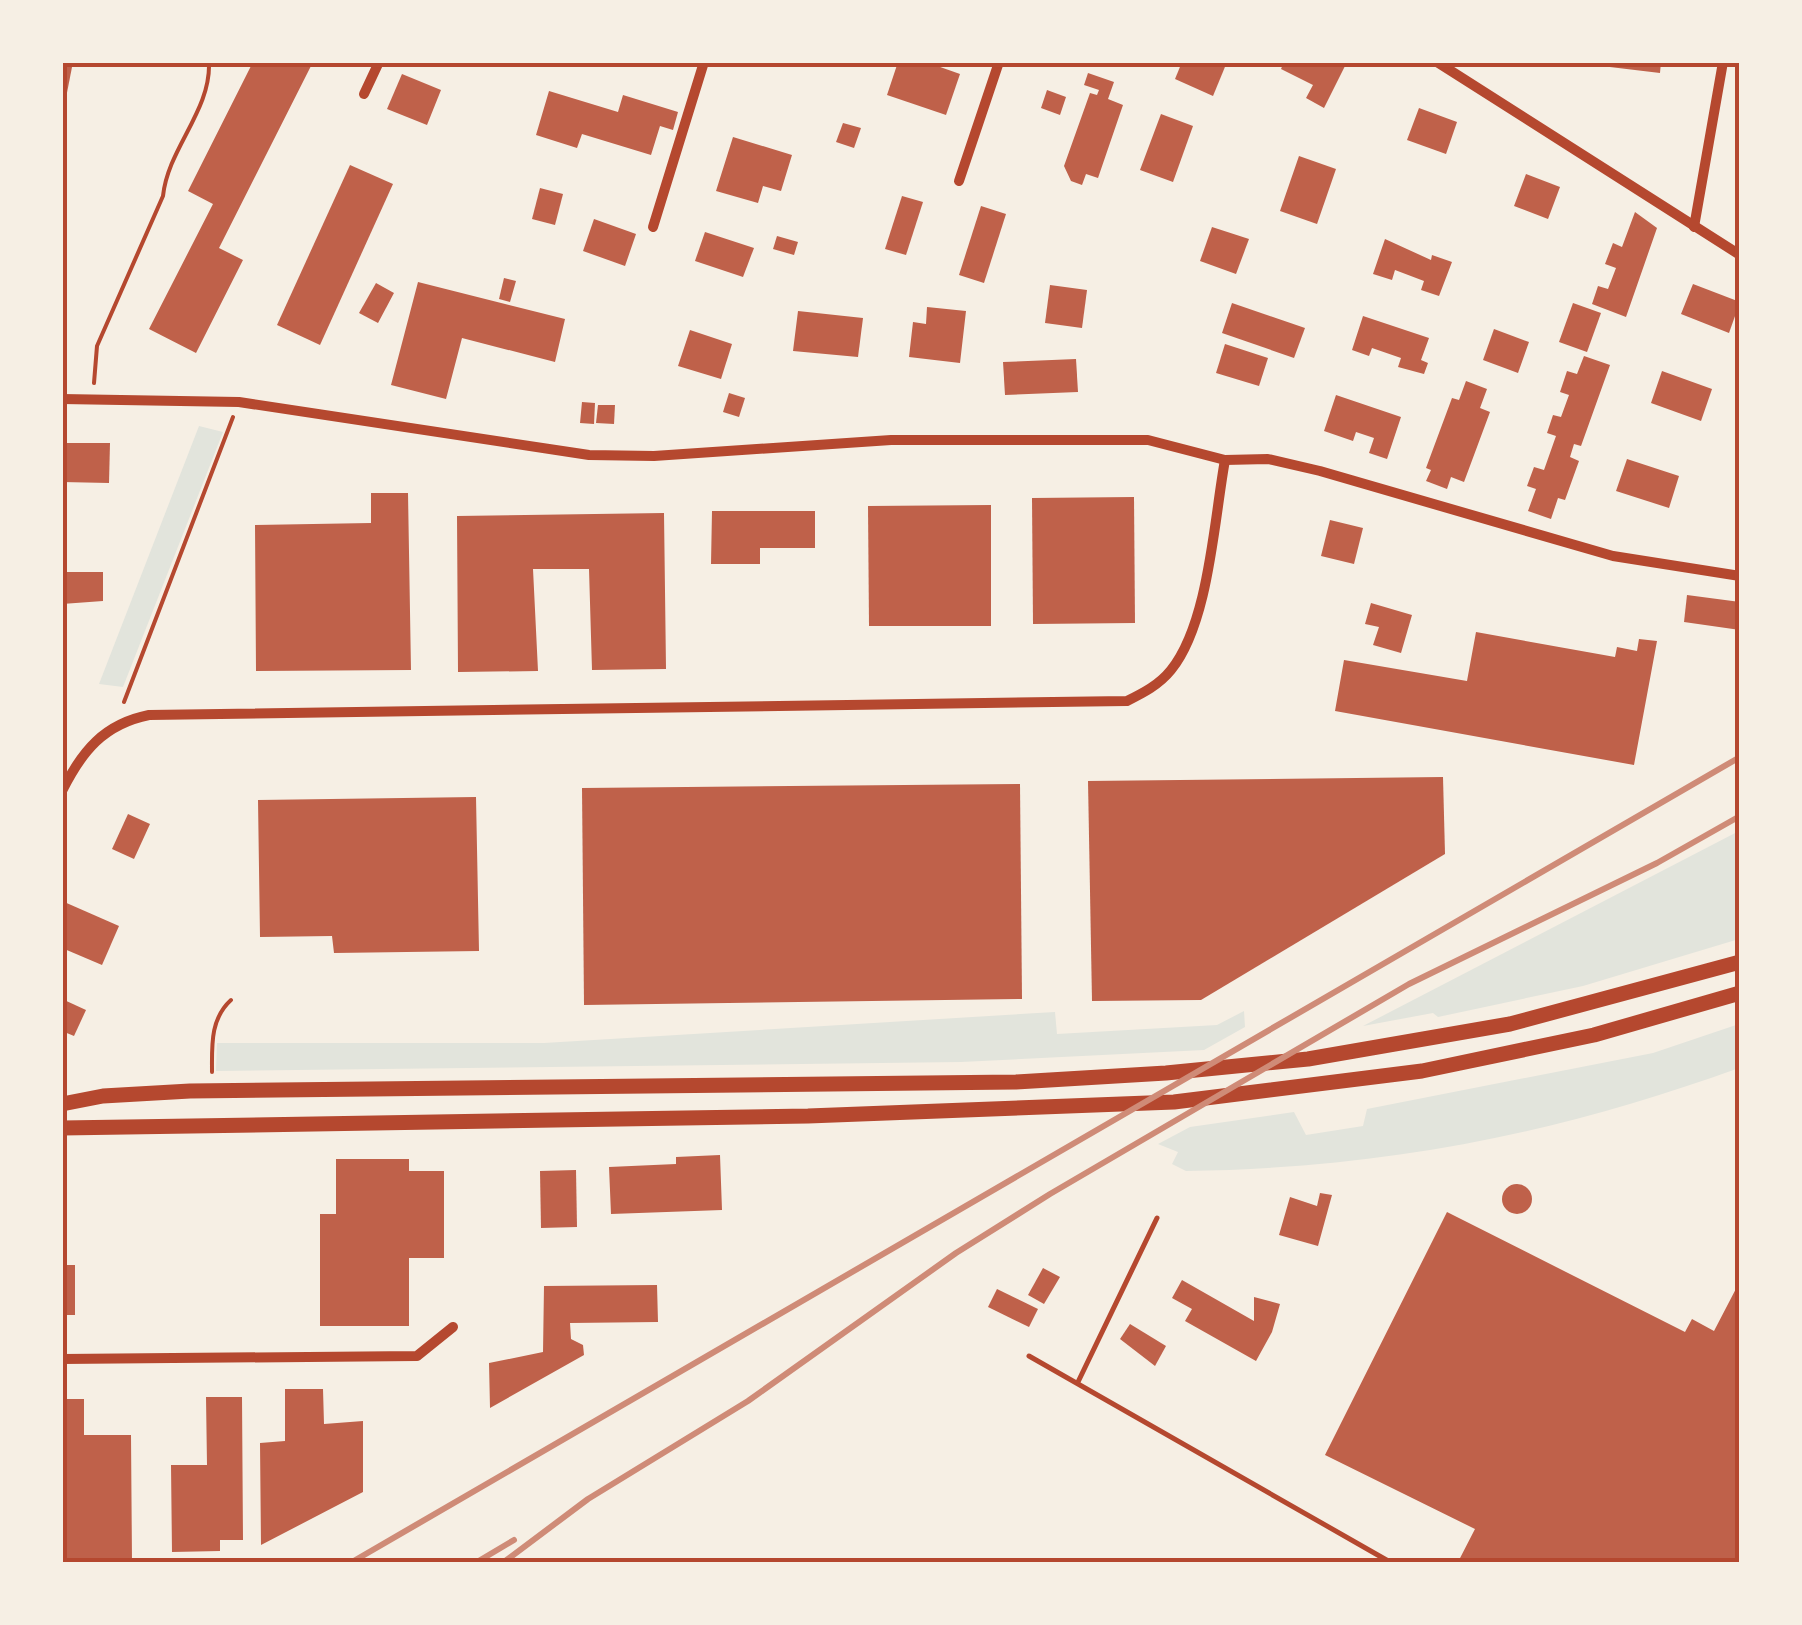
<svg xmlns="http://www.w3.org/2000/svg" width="1802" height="1625" viewBox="0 0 1802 1625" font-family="Poppins,sans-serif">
<rect width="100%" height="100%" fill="#f6efe4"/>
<!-- green -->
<g fill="#e2e4dc">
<path d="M199,426L223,432L123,687L99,684Z"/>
<path d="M1739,831V939L1583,986L1438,1017L1433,1013L1363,1026Z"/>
<path d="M1244,1011L1245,1027L1204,1050L961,1062L216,1071L217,1043H544L1055,1012L1057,1034L1217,1025Z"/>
<path d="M1739,1024V1068C1554,1135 1384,1168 1186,1171L1172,1164L1178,1152L1158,1144L1190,1127L1294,1112L1306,1135L1363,1126L1367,1109L1653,1053Z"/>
</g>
<!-- building -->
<g fill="#bf614a">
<path d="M62,62H73L64,108H62Z"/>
<path d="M253,62H313L219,248L243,260L196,353L149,329L213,204L188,191Z"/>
<path d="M898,62H926L960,74L946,115L887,95Z"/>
<path d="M1182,62H1227L1213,96L1175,79Z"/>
<path d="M1284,62H1347L1324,108L1306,98L1313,85L1281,69Z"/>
<path d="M1568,62H1661L1660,73Z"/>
<path d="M1088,73L1114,82L1108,99L1123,105L1098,178L1086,174L1082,185L1071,181L1064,166L1090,93L1097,95L1099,90L1084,85Z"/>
<path d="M402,74L441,90L427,125L387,109Z"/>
<path d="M1047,90L1066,97L1060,115L1041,108Z"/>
<path d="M549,91L618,112L623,95L678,112L673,130L660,126L651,155L582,134L577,148L536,135Z"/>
<path d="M1419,108L1457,122L1446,154L1407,140Z"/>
<path d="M1161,114L1193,126L1173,182L1140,170Z"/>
<path d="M843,123L861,128L854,148L836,142Z"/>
<path d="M733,137L792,155L781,191L763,186L758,203L716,191Z"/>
<path d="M1299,156L1336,169L1317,224L1280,211Z"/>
<path d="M350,165L393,184L320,345L277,325Z"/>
<path d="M1526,174L1560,187L1548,219L1514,206Z"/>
<path d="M540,188L563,194L555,225L532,219Z"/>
<path d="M902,196L923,202L906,255L885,249Z"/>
<path d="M981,206L1006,214L984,283L959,275Z"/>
<path d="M1635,212L1657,228L1626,317L1592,304L1598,286L1608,289L1616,268L1605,264L1613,243L1622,247Z"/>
<path d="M594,219L636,234L625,266L583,251Z"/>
<path d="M1212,227L1249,239L1236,274L1200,261Z"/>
<path d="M705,232L754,248L743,277L695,261Z"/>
<path d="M777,236L798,242L794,255L773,249Z"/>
<path d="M1385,239L1431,260L1432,255L1452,262L1439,296L1421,290L1424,281L1395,270L1392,280L1373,274Z"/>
<path d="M504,278L516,281L510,302L499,299Z"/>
<path d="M418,282L565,319L555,362L462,338L446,399L391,385Z"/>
<path d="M376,283L394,293L378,323L359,313Z"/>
<path d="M1693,284L1740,302L1729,333L1681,314Z"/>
<path d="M1050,285L1087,290L1082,328L1045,323Z"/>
<path d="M1232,303L1305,328L1294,358L1222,333Z"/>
<path d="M1573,303L1601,313L1587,352L1559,342Z"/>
<path d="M927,307L966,311L960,363L909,357L913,322L926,324Z"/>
<path d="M798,311L863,318L858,357L793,351Z"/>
<path d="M1363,316L1429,338L1421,360L1428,363L1424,374L1398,367L1401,358L1372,348L1369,356L1352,350Z"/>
<path d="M1494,329L1529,342L1518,373L1483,360Z"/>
<path d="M690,330L732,344L721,379L678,366Z"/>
<path d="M1225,344L1268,358L1259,386L1216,373Z"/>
<path d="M1584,356L1610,365L1581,446L1574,444L1570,457L1579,461L1565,500L1558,498L1551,519L1528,511L1536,489L1527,486L1534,467L1544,470L1556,436L1547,433L1553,415L1561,417L1569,395L1560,392L1567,371L1577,374Z"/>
<path d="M1076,359L1078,392L1005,395L1003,362Z"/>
<path d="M1662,371L1712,389L1701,421L1651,403Z"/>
<path d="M1466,381L1487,389L1480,408L1490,412L1464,482L1451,477L1447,489L1426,481L1431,470L1426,468L1452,398L1459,400Z"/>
<path d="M729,393L745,398L739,417L723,412Z"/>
<path d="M1336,395L1401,417L1387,459L1369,453L1374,438L1356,432L1353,441L1324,431Z"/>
<path d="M582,402L595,403L594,424L580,423Z"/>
<path d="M598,405H615L614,424L596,423Z"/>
<path d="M63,443H110L109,483L62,482Z"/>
<path d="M1627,459L1679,476L1669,508L1616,491Z"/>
<path d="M371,493H408L411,670L256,671L255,525L371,523Z"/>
<path d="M1134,497L1135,623L1033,624L1032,498Z"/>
<path d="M991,505V626H869L868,506Z"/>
<path d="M712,511H815V548H760V564H711Z"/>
<path d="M664,513L666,669L592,670L589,569H533L538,671L458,672L457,516Z"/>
<path d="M1330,520L1363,528L1354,564L1321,556Z"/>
<path d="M62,572H103V601L62,604Z"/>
<path d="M1687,595L1740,602V630L1684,622Z"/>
<path d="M1371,603L1412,615L1401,653L1373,645L1379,627L1365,624Z"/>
<path d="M1476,632L1615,657L1617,647L1637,651L1639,639L1657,641L1634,765L1335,711L1344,660L1467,681Z"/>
<path d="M1443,777L1445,854L1201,1000L1092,1001L1088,781Z"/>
<path d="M1020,784L1022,999L584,1005L582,788Z"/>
<path d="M476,797L479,951L334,953L332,936L260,937L258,800Z"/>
<path d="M128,814L150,824L134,859L112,849Z"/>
<path d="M62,901L119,926L102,965L62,948Z"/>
<path d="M62,999L86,1010L74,1036L62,1031Z"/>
<path d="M720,1155L722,1210L611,1214L609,1167L676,1164V1157Z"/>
<path d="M336,1159H409V1171H444V1258H409V1326H320V1214H336Z"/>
<path d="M576,1170L577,1227L541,1228L540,1171Z"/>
<circle cx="1517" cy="1199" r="15"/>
<path d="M1320,1193L1332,1195L1318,1246L1279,1235L1290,1197L1317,1206Z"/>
<path d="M1447,1212L1685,1332L1692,1319L1714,1331L1740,1281V1553L1735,1562H1458L1475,1529L1325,1455Z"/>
<path d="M66,1265H75V1315H62Z"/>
<path d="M1043,1268L1060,1277L1044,1304L1028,1295Z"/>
<path d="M1182,1280L1254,1321V1297L1280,1304L1272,1332L1256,1361L1185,1321L1192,1309L1172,1298Z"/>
<path d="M657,1285L658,1322L570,1323L571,1339L583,1345L584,1355L490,1408L489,1363L543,1352L544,1286Z"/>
<path d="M997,1289L1038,1309L1029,1327L988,1307Z"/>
<path d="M1130,1324L1166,1346L1155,1366L1120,1339Z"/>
<path d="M285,1389H323L324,1424L363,1421V1492L261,1545L260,1443L285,1441Z"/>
<path d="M206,1397H242L243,1540H220V1551L172,1552L171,1465H207Z"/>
<path d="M62,1399H84V1435H131L132,1562H62Z"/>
</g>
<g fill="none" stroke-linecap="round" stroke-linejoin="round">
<!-- path -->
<g stroke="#b5482f" stroke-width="4">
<path d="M94,383L97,346L163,196C168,148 211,111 209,62"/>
<path d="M124,702L233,417"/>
<path d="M212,1072C212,1046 210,1019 231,1000"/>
</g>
<!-- service -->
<g stroke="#b5482f" stroke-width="5">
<path d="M1029,1356L1390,1562"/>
<path d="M1078,1382L1157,1218"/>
</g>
<!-- minor -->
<g stroke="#b5482f" stroke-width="10">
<path d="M1437,62L1740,255"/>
<path d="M364,94L379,62"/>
<path d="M959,181L999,62"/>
<path d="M653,227L704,62"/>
<path d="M1694,227L1723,62"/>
<path d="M62,399L239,402L589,455L654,456L891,440H1148L1225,460L1268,459L1320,471L1613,556L1740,576"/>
<path d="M62,791C82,751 104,724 149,715L1127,701C1143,693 1159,685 1171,670C1209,623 1214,520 1225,460"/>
<path d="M62,1359L417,1356L453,1327"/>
</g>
<!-- secondary -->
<g stroke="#b5482f" stroke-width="15">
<path d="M62,1104L103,1096L190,1091L1016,1082L1166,1073L1308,1059L1510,1024L1740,962"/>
<path d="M62,1128L808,1116L1174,1102L1422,1071L1594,1035L1740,993"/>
</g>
<!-- rail -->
<g stroke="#cf8b77" stroke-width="6">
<path d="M352,1562L1740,757"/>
<path d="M477,1562L514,1540"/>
<path d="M504,1562L588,1499L748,1401L956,1253L1050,1194L1409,984L1657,863L1740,816"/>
</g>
</g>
<!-- border -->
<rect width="1802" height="1625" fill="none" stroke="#f6efe4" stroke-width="130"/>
<rect x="65" y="65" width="1672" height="1495" fill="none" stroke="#b5482f" stroke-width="4"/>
</svg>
